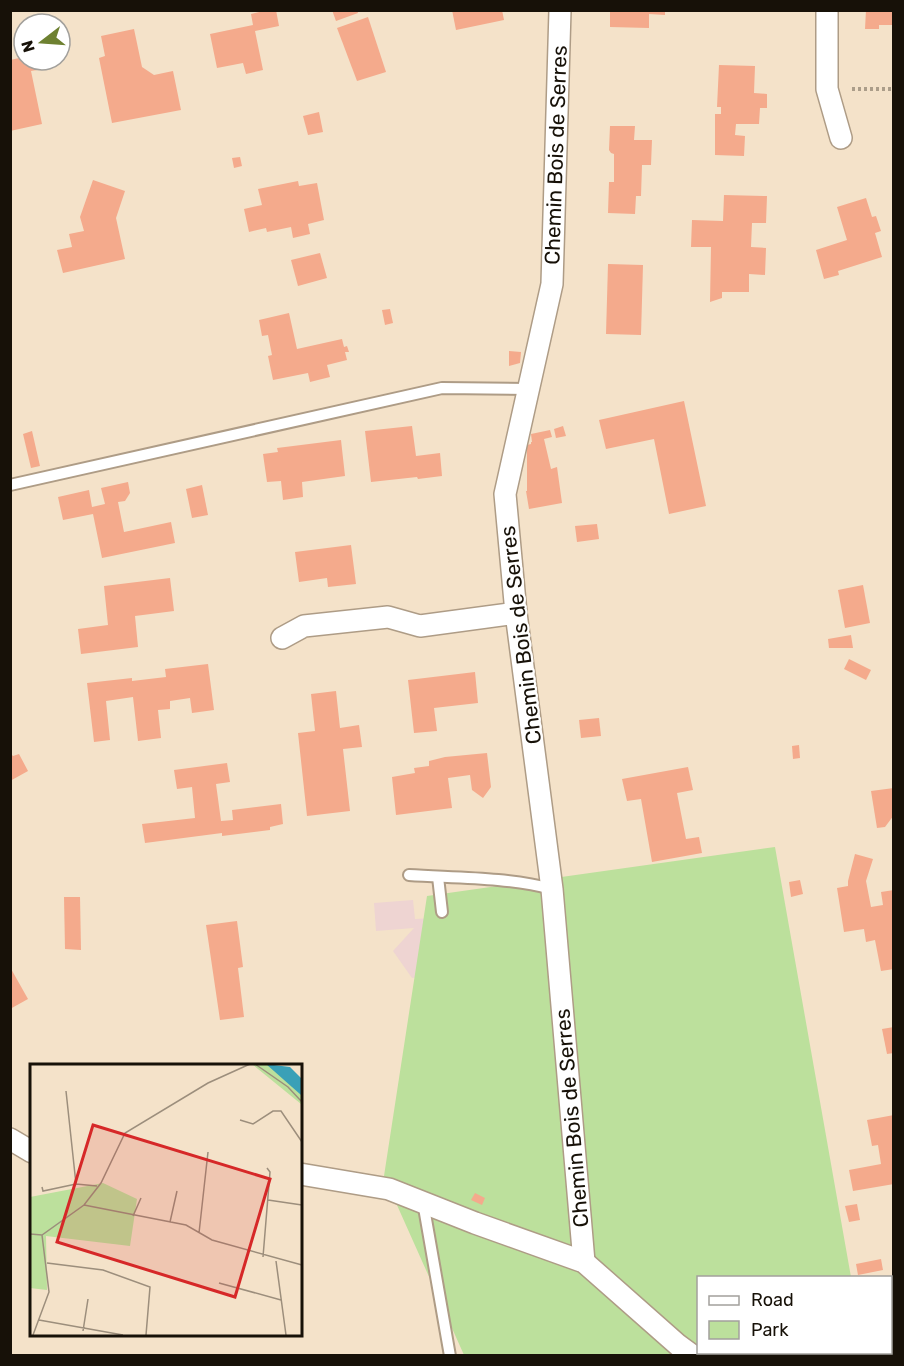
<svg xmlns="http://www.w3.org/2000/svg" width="904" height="1366" viewBox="0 0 904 1366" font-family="Rubik,sans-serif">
<rect width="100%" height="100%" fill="#f4e2c9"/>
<!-- industrial -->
<path fill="#eed4d2" d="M413,900L415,919L454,917L461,973L412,978L393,951L414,928L376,931L374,903Z"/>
<!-- green -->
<path fill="#bce09c" d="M775,847L851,1277L698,1278V1352H864L865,1355H464L384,1176L427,896Z"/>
<!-- building -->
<g fill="#f4aa8c">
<path d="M268,10H276L279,26L255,31L263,70L246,74L243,63L217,68L210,34L253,25L251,14Z"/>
<path d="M332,10H357L358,13L336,21Z"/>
<path d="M452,10H502L504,20L456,30Z"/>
<path d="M610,10H665V15L649,14V28L610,27Z"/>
<path d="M866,10H894V25H879V29H865Z"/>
<path d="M368,17L386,72L357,81L337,28Z"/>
<path d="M134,29L142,67L154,75L173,71L181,110L112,123L99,58L105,56L101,36Z"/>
<path d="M24,57V60H41L43,69L31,71L42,124L10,131V60Z"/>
<path d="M719,65L755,66L754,93L767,94V108H760L759,124H736L735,135L745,136L744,156L715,155V114H721V107H717Z"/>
<path d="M319,112L323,132L308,135L303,116Z"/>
<path d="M610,126H635L634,140H652L651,165H642L641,196H636L635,214L608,213L609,182H614V154L611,153L609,150Z"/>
<path d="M240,157L242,166L234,168L232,158Z"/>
<path d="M93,180L125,191L116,218L125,259L63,273L57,250L72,247L69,234L84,231L80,217Z"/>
<path d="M298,181L299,186L317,183L324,220L308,224L310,234L293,238L291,227L267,232L266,228L249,232L244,209L262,205L258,189Z"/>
<path d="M724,195L767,196L766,223H752L751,247L766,248L765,275L749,274V292H722V298L710,302L711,247H691L692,220L723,221Z"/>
<path d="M866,198L872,217L876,216L881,231L875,233L882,257L838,271L839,275L824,279L816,250L847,240L837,207Z"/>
<path d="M320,253L327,278L298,286L291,260Z"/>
<path d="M608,264L643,265L641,335L606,334Z"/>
<path d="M390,309L393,323L385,325L382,310Z"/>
<path d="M289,313L297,349L342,339L344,347L347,346L349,352H345L347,360L327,365L330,377L310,382L308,373L273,380L268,356L272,355L268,335L262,336L259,320Z"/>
<path d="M509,351L521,352L520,363L509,366Z"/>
<path d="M684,401L706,506L669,514L654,439L606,449L599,420Z"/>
<path d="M412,426L416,456L440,453L442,476L418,479L417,477L371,482L365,431Z"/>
<path d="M563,426L566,436L556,438L554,429Z"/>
<path d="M550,430L552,437L544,439L551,469L557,467L562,503L529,509L526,491H527V445L531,444V442H532L531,434Z"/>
<path d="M32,431L40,466L31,468L23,434Z"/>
<path d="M341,440L345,476L302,482L303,497L283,500L281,481L267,482L263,454L278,452L277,448Z"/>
<path d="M128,482L130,493L125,501L118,502L124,532L171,522L175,543L102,558L93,514L63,520L58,497L89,490L92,507L105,504L101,488Z"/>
<path d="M202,485L208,515L192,518L186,489Z"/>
<path d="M597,524L599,539L577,542L575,526Z"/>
<path d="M351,545L356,584L328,587L327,578L299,582L295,552Z"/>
<path d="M170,578L174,611L135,616L138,647L81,654L78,629L108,625L104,586Z"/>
<path d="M863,585L870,623L845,628L838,590Z"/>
<path d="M851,635L853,648H829L828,639Z"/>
<path d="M849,659L871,670L866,680L844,669Z"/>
<path d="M208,664L214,710L192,713L190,698L170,701V709L158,710L161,738L138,741L133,697L106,701L110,740L94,742L87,683L132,678V681L166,677L165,669Z"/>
<path d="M475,672L478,703L434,708L437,731L414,733L408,680Z"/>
<path d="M336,691L340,728L359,725L362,747L343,749L350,811L307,816L298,733L315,731L311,694Z"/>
<path d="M599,718L601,736L581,738L579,720Z"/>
<path d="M799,745L800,758L793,759L792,746Z"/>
<path d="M10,753L13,756L19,754L28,771L10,781Z"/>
<path d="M487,753L491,787L483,798L472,790L470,775L448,778L452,808L396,815L392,777L415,773L414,768L429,766V761L445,757Z"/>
<path d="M227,763L230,782L216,784L221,821L233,820L232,810L281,804L283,824L270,827V830L222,836V833L145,843L142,824L195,818L192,787L177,789L174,770Z"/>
<path d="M688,767L693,790L677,793L686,839L699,837L702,853L652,862L641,799L627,801L622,779Z"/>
<path d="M894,788V815L885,827L877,828L871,791Z"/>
<path d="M855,854L873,859L866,881L871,907L883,905L881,892L894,890V969L881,971L875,940L866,942L864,929L844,932L837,888L848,886V881Z"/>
<path d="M800,880L803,894L791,897L789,882Z"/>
<path d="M64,897H80L81,950L65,949Z"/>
<path d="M237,921L243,967L238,968L244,1017L220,1020L206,925Z"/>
<path d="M10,967L28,999L10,1009Z"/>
<path d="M894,1027V1053L887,1054L882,1029Z"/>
<path d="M894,1115V1184L853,1191L849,1170L881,1164L878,1145L872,1146L867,1120Z"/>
<path d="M475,1193L485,1198L482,1205L471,1200Z"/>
<path d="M857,1204L860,1220L849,1222L845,1206Z"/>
<path d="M881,1259L883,1270L858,1275L856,1264Z"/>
</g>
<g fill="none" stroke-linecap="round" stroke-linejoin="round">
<!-- lane casing -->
<g stroke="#ae9c86" stroke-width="14">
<g id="lane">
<path d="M10,485L442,388L529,389"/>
<path d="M409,875C456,878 506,877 552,889"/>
<path d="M438,877L442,912"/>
<path d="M423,1202L450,1356"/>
</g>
</g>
<!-- street casing -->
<g stroke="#ae9c86" stroke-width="24">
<g id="street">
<path d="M560,10L552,284L505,494L516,613L552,889L584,1262"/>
<path d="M827,10V89L841,138"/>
<path d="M282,638L304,626L388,617L420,626L516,613"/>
<path d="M10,1139L32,1152"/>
<path d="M300,1174L389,1189L475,1223L584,1262L678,1345L693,1356"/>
</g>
</g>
<!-- path -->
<path stroke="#ab9d89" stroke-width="4" stroke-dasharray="3 3" stroke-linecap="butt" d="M852,89H894"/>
<!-- lane -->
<use href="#lane" stroke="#fff" stroke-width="10"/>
<!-- street -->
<use href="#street" stroke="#fff" stroke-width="21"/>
</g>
<g text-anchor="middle" stroke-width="4.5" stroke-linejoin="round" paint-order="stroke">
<!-- street labels -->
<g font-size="21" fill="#171108" stroke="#fff">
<text transform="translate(556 155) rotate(-88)" y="7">Chemin Bois de Serres</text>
<text transform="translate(521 635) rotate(-97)" y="7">Chemin Bois de Serres</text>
<text transform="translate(572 1118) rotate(-95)" y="7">Chemin Bois de Serres</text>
</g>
</g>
<!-- overview -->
<g transform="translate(30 1064)">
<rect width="272" height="272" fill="#f4e2c9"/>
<path d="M222,0H236L253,12L271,31V40ZM73,119L107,135L100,182L16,172L17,226L0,224V133Z" fill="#bce09c"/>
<path d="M236,0L260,3L271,14V31Z" fill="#3aa0b7"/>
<path fill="none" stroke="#9c8e7c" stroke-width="1.5" d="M225,0L258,23L272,38M36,27L46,120M210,56L223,60L243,47H251L272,78M12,123L13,127L46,120L67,122M238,136L272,141M54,141L156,161L182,176L272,201M103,152L111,134M140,158L147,127M169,169L178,88M0,170L12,171L54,141L71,119L95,69L178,19L220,0M233,193L240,108L237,104M246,197L256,271M17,199L73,206L120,223L116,271M189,219L251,236M9,256L93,271M53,267L58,235M3,271L19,228L12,171"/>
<path fill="#d62828" fill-opacity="0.15" stroke="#d62828" stroke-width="3" d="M63,61L240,115L205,233L27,178Z"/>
<rect width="272" height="272" fill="none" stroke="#171108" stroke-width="3"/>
</g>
<!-- border -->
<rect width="904" height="1366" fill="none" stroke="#171108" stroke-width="24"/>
<!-- legend -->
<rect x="697" y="1276" width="195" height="78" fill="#ffffff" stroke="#a2a09c" stroke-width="1.5"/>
<rect x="709" y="1296" width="30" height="9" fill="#ffffff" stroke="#a2a09c" stroke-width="1.5"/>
<text x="751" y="1306" font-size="18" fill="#171108">Road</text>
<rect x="709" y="1321" width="30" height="18" fill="#bce09c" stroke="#a2a09c" stroke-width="1.5"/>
<text x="751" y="1336" font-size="18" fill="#171108">Park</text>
<!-- north arrow -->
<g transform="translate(42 42) rotate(253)"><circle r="28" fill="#ffffff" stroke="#a2a09c" stroke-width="1.5"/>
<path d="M0-4.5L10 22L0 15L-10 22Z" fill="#6e8131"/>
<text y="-9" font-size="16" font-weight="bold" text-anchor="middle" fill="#171108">N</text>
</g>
</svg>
